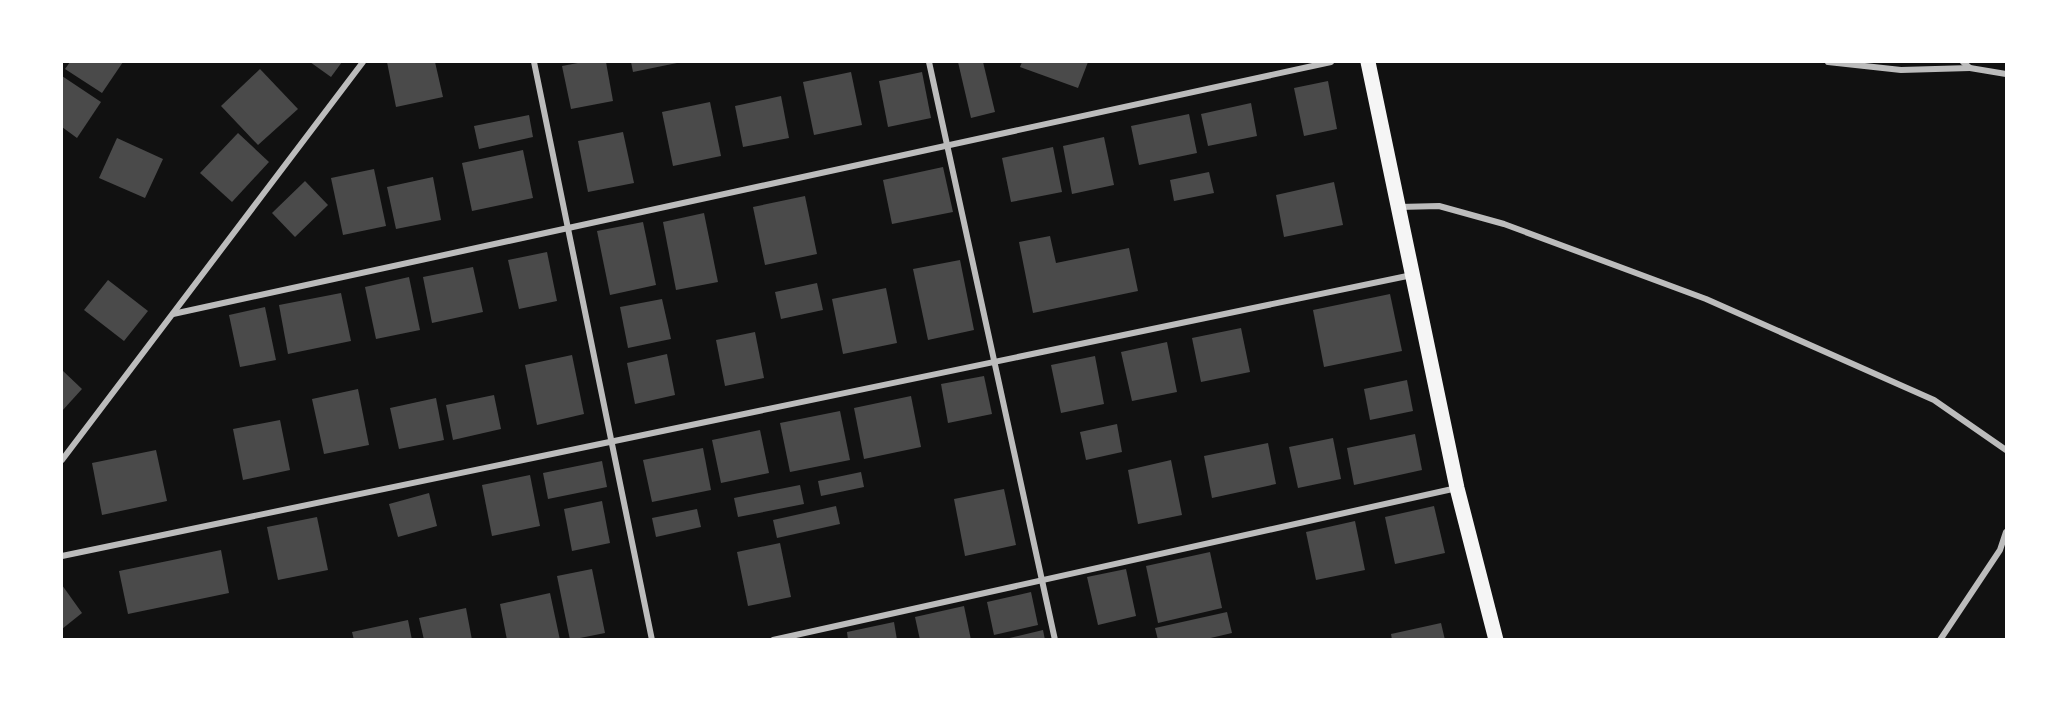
<svg xmlns="http://www.w3.org/2000/svg" width="2068" height="701" viewBox="0 0 2068 701" font-family="Overpass,sans-serif">
<rect width="100%" height="100%" fill="#111"/>
<!-- building -->
<g fill="#4a4a4a">
<path d="M70,62H123L102,93L65,69Z"/>
<path d="M310,62H342L331,77Z"/>
<path d="M387,62H435L443,97L396,107Z"/>
<path d="M583,62H606L613,101L571,109L562,66Z"/>
<path d="M631,62H677V63L633,72Z"/>
<path d="M958,62H983L995,112L971,118Z"/>
<path d="M1022,62H1088L1078,88L1020,67Z"/>
<path d="M260,69L298,109L258,145L221,106Z"/>
<path d="M851,72L862,125L814,135L803,82Z"/>
<path d="M922,72L931,118L888,127L879,81Z"/>
<path d="M62,76L101,102L77,138L62,127Z"/>
<path d="M1328,81L1337,129L1304,136L1294,88Z"/>
<path d="M781,96L789,138L743,147L735,106Z"/>
<path d="M710,102L721,156L673,166L662,112Z"/>
<path d="M1251,103L1257,136L1208,146L1201,114Z"/>
<path d="M1189,114L1197,153L1139,165L1131,126Z"/>
<path d="M529,115L533,137L479,149L474,126Z"/>
<path d="M623,132L634,183L588,192L578,141Z"/>
<path d="M238,133L269,162L232,202L200,173Z"/>
<path d="M1104,137L1114,185L1072,194L1063,146Z"/>
<path d="M117,138L163,159L145,198L99,178Z"/>
<path d="M1053,147L1062,192L1011,202L1002,158Z"/>
<path d="M523,150L533,198L472,211L462,163Z"/>
<path d="M943,167L953,212L892,224L883,180Z"/>
<path d="M374,169L386,226L343,235L331,178Z"/>
<path d="M1209,172L1214,193L1174,201L1170,180Z"/>
<path d="M433,177L441,220L396,229L387,187Z"/>
<path d="M305,181L328,205L295,237L272,213Z"/>
<path d="M1334,182L1343,225L1284,237L1276,195Z"/>
<path d="M805,196L817,254L765,265L753,207Z"/>
<path d="M704,213L718,282L676,290L663,222Z"/>
<path d="M643,222L656,285L610,295L597,231Z"/>
<path d="M1050,236L1056,263L1129,248L1138,291L1033,313L1019,242Z"/>
<path d="M547,252L557,301L519,309L508,260Z"/>
<path d="M960,260L974,330L928,340L913,269Z"/>
<path d="M473,267L483,312L432,323L423,277Z"/>
<path d="M409,277L420,330L376,339L365,287Z"/>
<path d="M108,280L148,311L124,341L84,310Z"/>
<path d="M817,283L823,310L781,319L775,292Z"/>
<path d="M886,288L897,343L843,354L832,299Z"/>
<path d="M341,293L351,341L288,354L279,305Z"/>
<path d="M1390,294L1402,351L1324,367L1313,310Z"/>
<path d="M662,299L671,339L628,348L620,307Z"/>
<path d="M265,307L276,360L240,367L229,315Z"/>
<path d="M1241,328L1250,372L1201,382L1192,338Z"/>
<path d="M755,332L764,378L725,386L716,340Z"/>
<path d="M1167,342L1177,392L1132,401L1121,352Z"/>
<path d="M667,354L675,395L635,404L627,363Z"/>
<path d="M572,355L584,414L537,425L525,365Z"/>
<path d="M1095,356L1104,404L1061,413L1051,365Z"/>
<path d="M62,370L82,389L62,411Z"/>
<path d="M984,376L992,414L948,423L941,384Z"/>
<path d="M1407,380L1413,411L1370,420L1364,389Z"/>
<path d="M358,389L369,445L324,454L312,399Z"/>
<path d="M494,395L501,429L453,440L446,405Z"/>
<path d="M911,396L921,447L864,459L854,408Z"/>
<path d="M436,398L444,440L399,449L390,408Z"/>
<path d="M840,411L850,460L790,472L780,423Z"/>
<path d="M280,420L290,470L243,480L233,429Z"/>
<path d="M1117,424L1122,452L1086,460L1080,432Z"/>
<path d="M760,430L769,473L721,483L712,440Z"/>
<path d="M1415,434L1422,470L1354,485L1347,448Z"/>
<path d="M1333,438L1341,479L1298,488L1289,447Z"/>
<path d="M1268,443L1276,484L1212,498L1204,456Z"/>
<path d="M703,448L711,490L652,502L643,460Z"/>
<path d="M156,450L167,501L102,515L92,463Z"/>
<path d="M1171,460L1182,515L1138,524L1128,470Z"/>
<path d="M602,461L607,487L548,499L543,473Z"/>
<path d="M861,472L864,487L821,496L818,481Z"/>
<path d="M530,475L540,526L492,536L482,485Z"/>
<path d="M800,485L804,504L738,517L734,498Z"/>
<path d="M1004,489L1016,545L965,556L954,499Z"/>
<path d="M429,493L437,526L398,537L389,504Z"/>
<path d="M602,501L610,543L572,551L564,509Z"/>
<path d="M836,506L840,524L777,538L773,520Z"/>
<path d="M1434,506L1445,553L1395,564L1385,517Z"/>
<path d="M697,509L701,527L656,537L652,518Z"/>
<path d="M317,517L328,570L278,580L267,527Z"/>
<path d="M1355,521L1365,570L1316,580L1306,532Z"/>
<path d="M780,543L791,597L748,606L737,552Z"/>
<path d="M221,550L229,593L128,614L119,571Z"/>
<path d="M1210,552L1222,608L1158,623L1146,566Z"/>
<path d="M592,569L605,633L570,640L557,576Z"/>
<path d="M1126,569L1136,616L1098,625L1087,577Z"/>
<path d="M62,585L82,613L62,629Z"/>
<path d="M1031,592L1038,625L994,635L987,602Z"/>
<path d="M550,593L560,640H507L500,604Z"/>
<path d="M964,606L971,640H920L915,617Z"/>
<path d="M466,608L472,640H424L419,618Z"/>
<path d="M1227,612L1232,633L1202,640H1158L1155,628Z"/>
<path d="M408,620L412,640H354L352,632Z"/>
<path d="M894,622L897,640H848L847,632Z"/>
<path d="M1441,623L1445,640H1392L1391,634Z"/>
<path d="M1043,630L1045,640H1005V639Z"/>
</g>
<g fill="none" stroke-linecap="round" stroke-linejoin="round">
<!-- minor -->
<g stroke="#bcbcbc" stroke-width="6">
<path d="M534,62L652,640"/>
<path d="M929,62L1055,640"/>
<path d="M1828,62L1901,70L1970,68"/>
<path d="M1963,62L1970,68L2006,74"/>
<path d="M1399,207L1439,206L1504,224L1706,299L1934,400L2006,450"/>
<path d="M173,314L1331,62"/>
<path d="M62,460L363,62"/>
<path d="M62,556L1412,275"/>
<path d="M773,640L1457,488"/>
<path d="M1940,640L2000,550L2006,532"/>
</g>
<!-- primary -->
<path stroke="#f5f5f5" stroke-width="15" d="M1368,62L1457,488L1496,640"/>
</g>
<!-- border -->
<rect width="2068" height="701" fill="none" stroke="#ffffff" stroke-width="126"/>
</svg>
